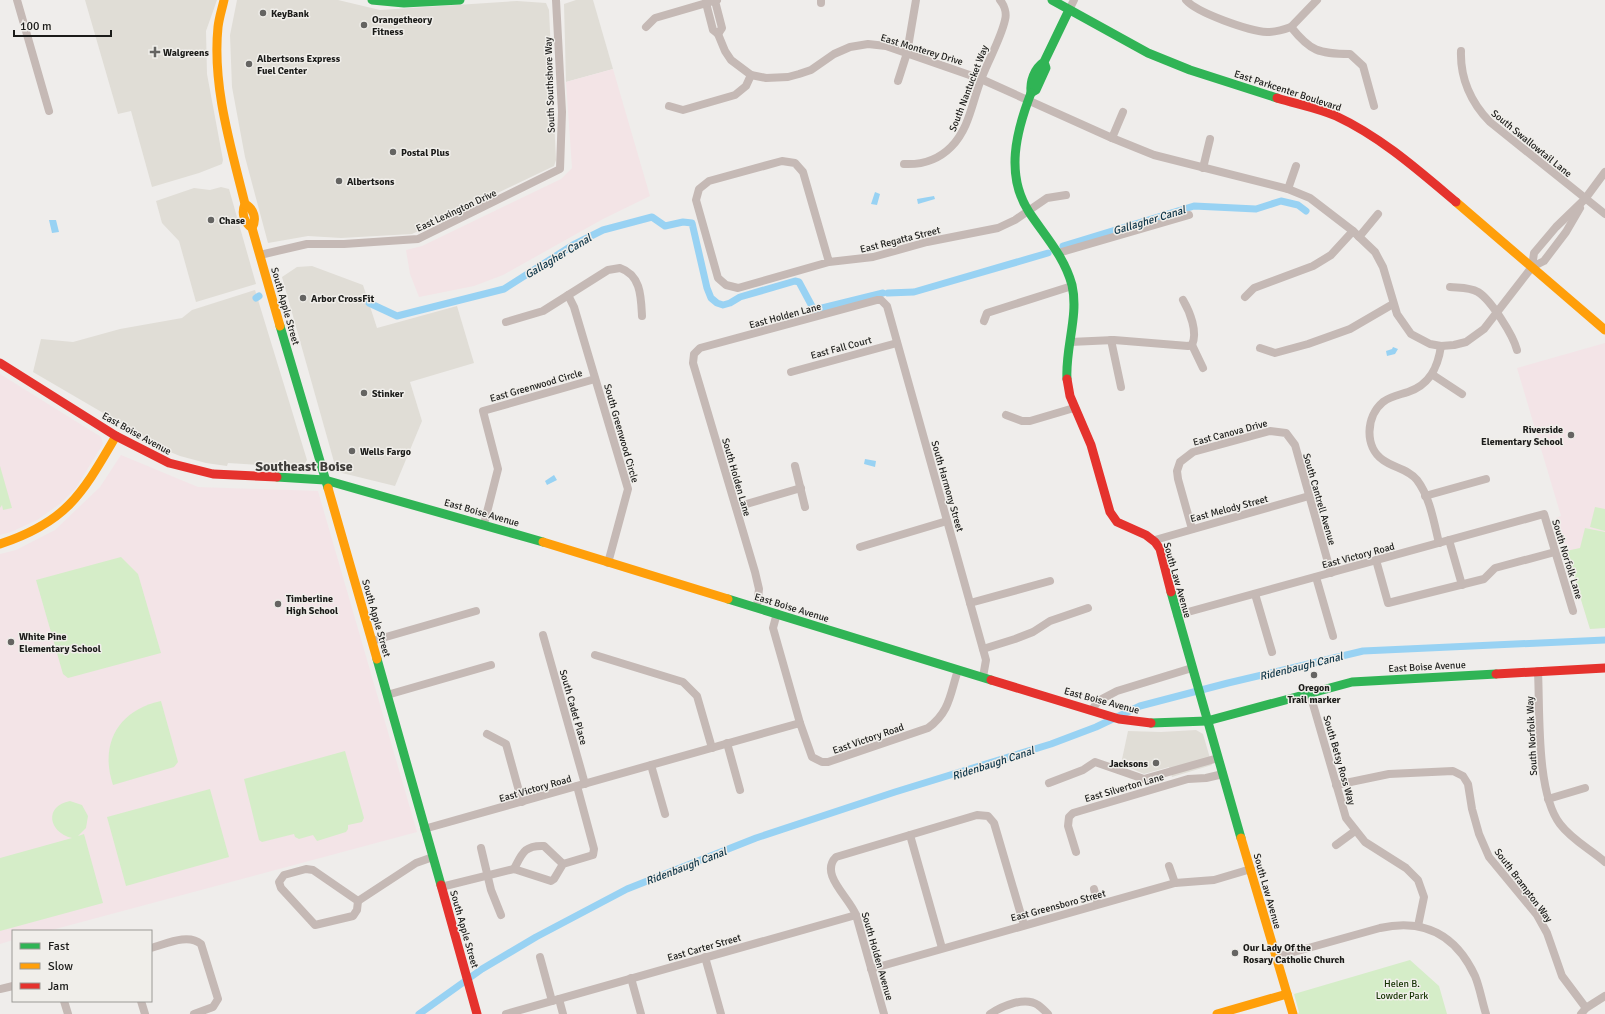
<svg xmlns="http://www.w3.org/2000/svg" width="1605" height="1014" viewBox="0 0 1605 1014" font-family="Signika,sans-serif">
<rect width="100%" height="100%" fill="#efedeb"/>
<!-- built -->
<g fill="#e0ddd6">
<path d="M85,0H217L206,31L207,74L223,160L222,164L199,173L152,187L131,111L118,114Z"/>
<path d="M237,0H338L380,10L517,1L546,3L549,10L556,160L554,166L412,234L341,238L308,236L268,243L245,157L232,87L230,35Z"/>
<path d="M576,0H593L613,69L566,82L564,4Z"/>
<path d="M221,187L229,189L256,284L196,302L179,241L162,223L156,201L194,188L210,190Z"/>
<path d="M312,266L363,285L377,328L457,306L474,363L410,382L422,421L395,486L342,473L336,469L282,277L297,267Z"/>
<path d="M255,290L307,460L302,468H268L261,465L228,463L227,466L206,463L180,456L153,445L146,438L33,372L41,339L73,342L120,329L182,318L192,310Z"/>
<path d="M1196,730L1203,734L1212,765L1172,777L1169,767L1144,774L1121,764L1128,731L1161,732Z"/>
</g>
<!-- industrial -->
<path fill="#f3e4e6" d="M613,69L650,196L603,219L503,275L474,286L419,297L410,274L406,250L422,246L561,179L572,168L566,82Z"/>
<!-- education -->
<g fill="#f3e4e7">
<path d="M1605,343V628L1590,629L1556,518L1561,516L1517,368Z"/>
<path d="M0,374L101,437L103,444L75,489L61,503L37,520L11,532L0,535Z"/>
<path d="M121,455L198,487L318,491L417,832L48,931H13V940L0,944V554L16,550L55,530L100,487Z"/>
</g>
<!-- green -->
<g fill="#d5edc8">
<path d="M0,466L12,508L3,510L2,505L0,508Z"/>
<path d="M1595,507L1605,509V531L1590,527Z"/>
<path d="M1585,528L1605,532V628L1590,629L1566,551L1580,548Z"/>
<path d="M121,557L138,574L161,653L68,678L63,674L36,580Z"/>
<path d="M161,701L178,762L174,767L113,785C99,743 119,710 161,701Z"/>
<path d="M345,751L364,818L362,822L348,825V829L346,832L317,841L313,835L299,839L295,837L294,834L262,842L259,840L244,779Z"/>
<path d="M210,789L229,857L126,886L107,817Z"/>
<path d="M70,801L82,805L88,816L86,828L78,836L84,834L103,903L0,931V858L72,838C48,832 44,806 70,801Z"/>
<path d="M1410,960L1439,986L1447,1014H1298L1299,1012L1294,994Z"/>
</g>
<!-- water -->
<g fill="#98d2f3">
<path d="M875,192L880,194L877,205L871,204Z"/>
<path d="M934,196L935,199L918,204L917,199Z"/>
<path d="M49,220H56L59,232L52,233Z"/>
<path d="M1393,347L1398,349L1395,354L1387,356L1386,351L1392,349Z"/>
<path d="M865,459L876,461L875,467L864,464Z"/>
<path d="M554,475L557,480L547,485L545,481Z"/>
</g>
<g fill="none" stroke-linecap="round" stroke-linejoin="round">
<!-- canal -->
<g stroke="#98d2f3" stroke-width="7">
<path d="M1063,246L1194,206L1256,209L1281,201L1298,205L1306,211"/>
<path d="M888,293L914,292L1048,253"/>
<path d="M256,298L259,296"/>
<path d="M369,303L397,316L504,289L573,245L603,230L652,217L665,226L683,222L692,223L707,288L711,298L717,303L723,305L730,303L740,297L795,281L799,282L814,310L883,293"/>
<path d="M419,1014L482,969L536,937L627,889L756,838L895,792L1051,744L1096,727L1140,706L1228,683L1363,651L1605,640"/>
</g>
<!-- street -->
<g stroke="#c5b9b5" stroke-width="8">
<path d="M17,0L49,111"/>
<path d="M821,0V3"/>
<path d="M1186,0C1197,13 1249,31 1267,32C1276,32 1283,30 1291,27C1310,51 1319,54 1350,54L1363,66L1374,106"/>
<path d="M706,3L713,30L718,34L722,28L715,1"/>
<path d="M1069,10L1074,0"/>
<path d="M646,27L655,18L717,0"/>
<path d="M1291,27L1317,0"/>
<path d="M718,34L725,51L731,60L751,75L766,78L788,77L799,74L811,70L834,54L850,47L868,44L886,46L981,79L1112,138L1154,155L1288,189L1310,198L1353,231L1375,252L1383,267L1397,314L1411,334L1430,344L1441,346L1454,345L1466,342L1484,329L1532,267L1534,253L1556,227L1585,199L1605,172"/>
<path d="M1461,51C1460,78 1471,103 1490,122L1605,214"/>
<path d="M898,81L907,53L916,0"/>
<path d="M669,106L683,110L735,95L746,86L751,75"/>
<path d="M1112,138L1123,112"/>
<path d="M904,164C922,165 938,160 951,147C970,128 972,101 982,77C989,59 1001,38 1005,20C1007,13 1004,5 1000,0"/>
<path d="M1203,168L1210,139"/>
<path d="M1288,189L1296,166"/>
<path d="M1359,237L1378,214"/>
<path d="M1058,253L1189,215"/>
<path d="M260,255L307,244H344L418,239L560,169L562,112L556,0"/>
<path d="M829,262L803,172L795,163L782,161L709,181L699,189L696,200L718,278L726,285L738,288L829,262L873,257L927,242L998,228L1015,220L1047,198L1066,195"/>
<path d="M1532,267L1544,261L1566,232L1580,208"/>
<path d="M1450,287C1460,288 1469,287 1478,292C1491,300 1513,335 1517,350"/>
<path d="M568,295L574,307L628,489L608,563"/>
<path d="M1245,297L1254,288L1313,266L1331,255L1353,231"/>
<path d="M984,321L987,313L1072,286"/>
<path d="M506,322L543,311L608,270L620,268C641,275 641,297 642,316"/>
<path d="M1111,340L1121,387"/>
<path d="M1070,342L1114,340L1188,346L1192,345C1198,332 1190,312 1183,300"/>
<path d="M1192,345L1203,368"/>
<path d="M1260,348L1275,353L1308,344L1350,329L1393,304"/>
<path d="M791,372L897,343"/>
<path d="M1433,375L1462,394"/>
<path d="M1006,415L1022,421H1030L1074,408"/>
<path d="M795,466L805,507"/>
<path d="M1425,496L1486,479"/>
<path d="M736,507L801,488"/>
<path d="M484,524L498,469L483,411L595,379"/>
<path d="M1192,529L1178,479L1177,471L1180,462L1193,452L1270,431L1286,433L1295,445L1331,573"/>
<path d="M1155,540L1309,496"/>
<path d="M1449,540L1462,585"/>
<path d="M1439,543C1434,523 1430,497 1417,480C1408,469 1394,468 1383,460C1364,447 1366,416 1383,402C1391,396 1399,395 1408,392C1430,385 1438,367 1441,346"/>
<path d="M860,547L947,521"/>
<path d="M1376,560L1388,603L1484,579L1495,568L1555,552"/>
<path d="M1316,577L1333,636"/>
<path d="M1255,594L1272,652"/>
<path d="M970,603L1050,581"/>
<path d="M757,607L759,589L755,572L693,363L694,354L700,348L877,300H881L887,306L986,660L983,677"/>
<path d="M777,613L773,628L800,723"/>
<path d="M1177,615L1544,514L1573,611"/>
<path d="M543,635L585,784"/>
<path d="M372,641L476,611"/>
<path d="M983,649L1015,639L1033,632L1050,621L1088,608"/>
<path d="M595,655L683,682L697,696L712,748"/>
<path d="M1538,671C1540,711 1536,793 1560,824C1572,840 1590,849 1605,862"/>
<path d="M1310,694L1346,818L1365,842L1406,868L1418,880L1424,897L1418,926"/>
<path d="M387,695L491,665"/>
<path d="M1092,710L1098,701L1117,691L1192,668"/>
<path d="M487,734L506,744L522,802"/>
<path d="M727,743L740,790"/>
<path d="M651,765L665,814"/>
<path d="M1049,783L1083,770L1095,762L1144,779L1218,758"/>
<path d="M1336,785L1389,774L1453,771L1463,776L1468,784L1472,809L1479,834L1489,857L1537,915L1547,933L1562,976L1586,1008"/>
<path d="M1548,799L1585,788"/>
<path d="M424,829L800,723L812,757L822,762H828L928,728C950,712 950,694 958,670"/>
<path d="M910,835L942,948"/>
<path d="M1336,845L1355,831"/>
<path d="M481,848L491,890L501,915"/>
<path d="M1076,852L1068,826L1069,817L1073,813L1188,779L1206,778L1223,774"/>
<path d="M1169,866L1175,883"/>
<path d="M306,869L313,870L358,901L357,910L353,916L315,925L281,888L279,882L284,875Z"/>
<path d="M514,869C522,854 524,845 544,846L563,864"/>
<path d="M441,887L514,869L551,881L554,879L563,864L593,855L594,849L577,786"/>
<path d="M1094,889L1098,904"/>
<path d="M358,901L416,863L433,857"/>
<path d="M151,948C166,944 188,933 201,944L218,999L213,1007L194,1014"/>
<path d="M540,957L552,1001"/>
<path d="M705,957L721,1014"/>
<path d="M1276,957L1380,928C1424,918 1456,935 1475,976C1480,988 1482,1002 1486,1014"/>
<path d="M871,969L1175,883L1214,880L1251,869"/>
<path d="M631,978L641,1014"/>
<path d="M0,989L13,986"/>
<path d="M559,999L563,1014"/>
<path d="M64,1001L68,1014"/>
<path d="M141,1001L145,1014"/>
<path d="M506,1014L856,915"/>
<path d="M884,1014L856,915C849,897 819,874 836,857L977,815L988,816L994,823L1024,925"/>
<path d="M990,1014C1002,1006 1025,996 1038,1005C1042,1008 1045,1011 1048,1014"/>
<path d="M1581,1014L1586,1008L1605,996"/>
</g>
<!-- fast -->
<g stroke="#30b455" stroke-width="9">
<path d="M372,0L404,3L460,0"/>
<path d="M1052,0L1148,53L1190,70L1277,98"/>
<path d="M1044,62L1046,68L1036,90L1031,93C1030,81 1034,69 1044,62L1069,10"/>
<path d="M1031,93C1016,132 1005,175 1029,212C1045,236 1064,256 1072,285C1079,316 1065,348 1067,379"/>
<path d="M280,326L328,488"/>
<path d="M277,477L325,480L543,542"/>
<path d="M1171,592L1241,838"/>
<path d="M728,599L991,680"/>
<path d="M377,659L441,885"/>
<path d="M1151,723L1207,721L1352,682L1496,674"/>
</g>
<!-- slow -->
<g stroke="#ff9f0a" stroke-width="9">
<path d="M224,0C222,9 219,18 218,27C212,86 231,147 245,204C241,213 244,222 252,228L280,326"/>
<path d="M1456,202L1605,330"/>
<path d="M245,204C254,209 257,219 252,228"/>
<path d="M328,488L377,659"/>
<path d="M543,542L728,599"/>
<path d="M0,544C67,522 82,494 116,436"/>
<path d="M1241,838L1293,1014"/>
<path d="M1217,1014L1287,994"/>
</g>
<!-- jam -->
<g stroke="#e5322d" stroke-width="9">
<path d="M1277,98C1296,104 1318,108 1336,116C1381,137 1418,170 1456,202"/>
<path d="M0,363L116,436L169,463L213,474L277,477"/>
<path d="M1067,379L1070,396L1091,445L1110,512L1117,522L1146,535L1155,542L1160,549L1171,592"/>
<path d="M1496,674L1605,668"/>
<path d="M991,680L1119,719L1151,723"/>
<path d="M441,885L477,1014"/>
</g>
</g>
<!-- markers -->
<g fill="#656462" stroke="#f0eeea" stroke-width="1.5">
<circle cx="263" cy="13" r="4"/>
<circle cx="364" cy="25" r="4"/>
<path d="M153 46h4v4h4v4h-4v4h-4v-4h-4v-4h4z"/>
<circle cx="249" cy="64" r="4"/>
<circle cx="393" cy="152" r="4"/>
<circle cx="339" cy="181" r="4"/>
<circle cx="211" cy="220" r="4"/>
<circle cx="303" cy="298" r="4"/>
<circle cx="364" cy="393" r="4"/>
<circle cx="1571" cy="435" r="4"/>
<circle cx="352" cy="451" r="4"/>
<circle cx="278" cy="604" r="4"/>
<circle cx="11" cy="642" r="4"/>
<circle cx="1314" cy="675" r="4"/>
<circle cx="1156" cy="763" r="4"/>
<circle cx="1235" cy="953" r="4"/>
</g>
<g text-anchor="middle" stroke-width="3" stroke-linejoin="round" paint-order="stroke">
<!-- poi labels -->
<g font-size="10" font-weight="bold" fill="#1b1b19" stroke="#f0eeea" text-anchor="start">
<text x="271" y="17">KeyBank</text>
<text x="372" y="23">Orangetheory<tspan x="372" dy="12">Fitness</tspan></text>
<text x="163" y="56">Walgreens</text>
<text x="257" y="62">Albertsons Express<tspan x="257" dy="12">Fuel Center</tspan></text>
<text x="401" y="156">Postal Plus</text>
<text x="347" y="185">Albertsons</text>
<text x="219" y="224">Chase</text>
<text x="311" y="302">Arbor CrossFit</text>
<text x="372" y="397">Stinker</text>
<text x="1563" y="433" text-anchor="end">Riverside<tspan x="1563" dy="12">Elementary School</tspan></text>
<text x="360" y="455">Wells Fargo</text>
<text x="286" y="602">Timberline<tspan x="286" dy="12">High School</tspan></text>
<text x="19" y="640">White Pine<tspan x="19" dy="12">Elementary School</tspan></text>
<text x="1314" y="691" text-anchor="middle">Oregon<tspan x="1314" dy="12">Trail marker</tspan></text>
<text x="1148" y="767" text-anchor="end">Jacksons</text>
<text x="1243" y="951">Our Lady Of the<tspan x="1243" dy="12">Rosary Catholic Church</tspan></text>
</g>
<!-- street labels -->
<g font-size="10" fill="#1b1b19" stroke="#f0eeea">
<text transform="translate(922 49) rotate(17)" y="4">East Monterey Drive</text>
<text transform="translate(549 85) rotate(-92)" y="4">South Southshore Way</text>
<text transform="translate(968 88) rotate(-69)" y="4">South Nantucket Way</text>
<text transform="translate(1288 90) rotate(18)" y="4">East Parkcenter Boulevard</text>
<text transform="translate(1532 143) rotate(39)" y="4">South Swallowtail Lane</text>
<text transform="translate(456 210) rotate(-25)" y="4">East Lexington Drive</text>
<text transform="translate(900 239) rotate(-14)" y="4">East Regatta Street</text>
<text transform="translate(286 306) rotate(74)" y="4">South Apple Street</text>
<text transform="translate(785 315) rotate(-15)" y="4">East Holden Lane</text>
<text transform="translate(841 347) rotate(-15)" y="4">East Fall Court</text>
<text transform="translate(536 385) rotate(-16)" y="4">East Greenwood Circle</text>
<text transform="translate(1230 432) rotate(-15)" y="4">East Canova Drive</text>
<text transform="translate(137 433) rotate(29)" y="4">East Boise Avenue</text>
<text transform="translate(622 433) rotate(74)" y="4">South Greenwood Circle</text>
<text transform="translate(737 477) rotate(74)" y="4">South Holden Lane</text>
<text transform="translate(948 486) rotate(74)" y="4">South Harmony Street</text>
<text transform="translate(1320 499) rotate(74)" y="4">South Cantrell Avenue</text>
<text transform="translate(1229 508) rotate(-15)" y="4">East Melody Street</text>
<text transform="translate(482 512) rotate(16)" y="4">East Boise Avenue</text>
<text transform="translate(1358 555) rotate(-15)" y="4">East Victory Road</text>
<text transform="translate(1568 559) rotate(73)" y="4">South Norfolk Lane</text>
<text transform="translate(1178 580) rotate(74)" y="4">South Law Avenue</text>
<text transform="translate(792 607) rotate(17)" y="4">East Boise Avenue</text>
<text transform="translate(377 618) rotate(74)" y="4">South Apple Street</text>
<text transform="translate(1427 666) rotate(-3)" y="4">East Boise Avenue</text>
<text transform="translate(1102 700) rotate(15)" y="4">East Boise Avenue</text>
<text transform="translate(574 707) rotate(74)" y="4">South Cadet Place</text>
<text transform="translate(1531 736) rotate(-93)" y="4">South Norfolk Way</text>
<text transform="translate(868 738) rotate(-19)" y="4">East Victory Road</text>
<text transform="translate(1340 760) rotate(74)" y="4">South Betsy Ross Way</text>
<text transform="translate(1124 787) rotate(-16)" y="4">East Silverton Lane</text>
<text transform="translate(535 788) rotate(-16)" y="4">East Victory Road</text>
<text transform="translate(1524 885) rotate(53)" y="4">South Brampton Way</text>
<text transform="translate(1268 891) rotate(74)" y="4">South Law Avenue</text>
<text transform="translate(1058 905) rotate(-15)" y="4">East Greensboro Street</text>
<text transform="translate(465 929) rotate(74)" y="4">South Apple Street</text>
<text transform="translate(704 947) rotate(-16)" y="4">East Carter Street</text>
<text transform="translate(878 956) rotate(74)" y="4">South Holden Avenue</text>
</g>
<!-- park labels -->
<g font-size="10" fill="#163303" stroke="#f0eeea">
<text x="1402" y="987">Helen B.<tspan x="1402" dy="12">Lowder Park</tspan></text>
</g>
<!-- water labels -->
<g font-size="11" font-style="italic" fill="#0c3346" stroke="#f0eeea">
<text transform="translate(1149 220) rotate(-17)" y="4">Gallagher Canal</text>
<text transform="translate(558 256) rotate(-31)" y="4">Gallagher Canal</text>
<text transform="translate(1301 666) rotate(-14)" y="4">Ridenbaugh Canal</text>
<text transform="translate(993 763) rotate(-18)" y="4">Ridenbaugh Canal</text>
<text transform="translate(686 866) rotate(-21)" y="4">Ridenbaugh Canal</text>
</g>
<!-- district labels -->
<g font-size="14" font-weight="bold" fill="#3f3d3a" stroke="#f0eeea">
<text x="304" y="471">Southeast Boise</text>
</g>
</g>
<!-- legend -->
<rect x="12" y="930" width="140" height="72" fill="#f0eeea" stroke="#9b9a96"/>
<rect x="20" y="943" width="20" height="6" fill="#30b455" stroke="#9b9a96"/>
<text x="48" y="950" font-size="12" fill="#1b1b19">Fast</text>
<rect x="20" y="963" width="20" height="6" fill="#ff9f0a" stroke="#9b9a96"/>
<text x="48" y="970" font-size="12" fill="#1b1b19">Slow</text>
<rect x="20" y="983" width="20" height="6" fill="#e5322d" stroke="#9b9a96"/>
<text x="48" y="990" font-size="12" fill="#1b1b19">Jam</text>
<!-- scale -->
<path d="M14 30v6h97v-6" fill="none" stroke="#1b1b19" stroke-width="2"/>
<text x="20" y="30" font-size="12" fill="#1b1b19" stroke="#f0eeea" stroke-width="3" paint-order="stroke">100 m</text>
</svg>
